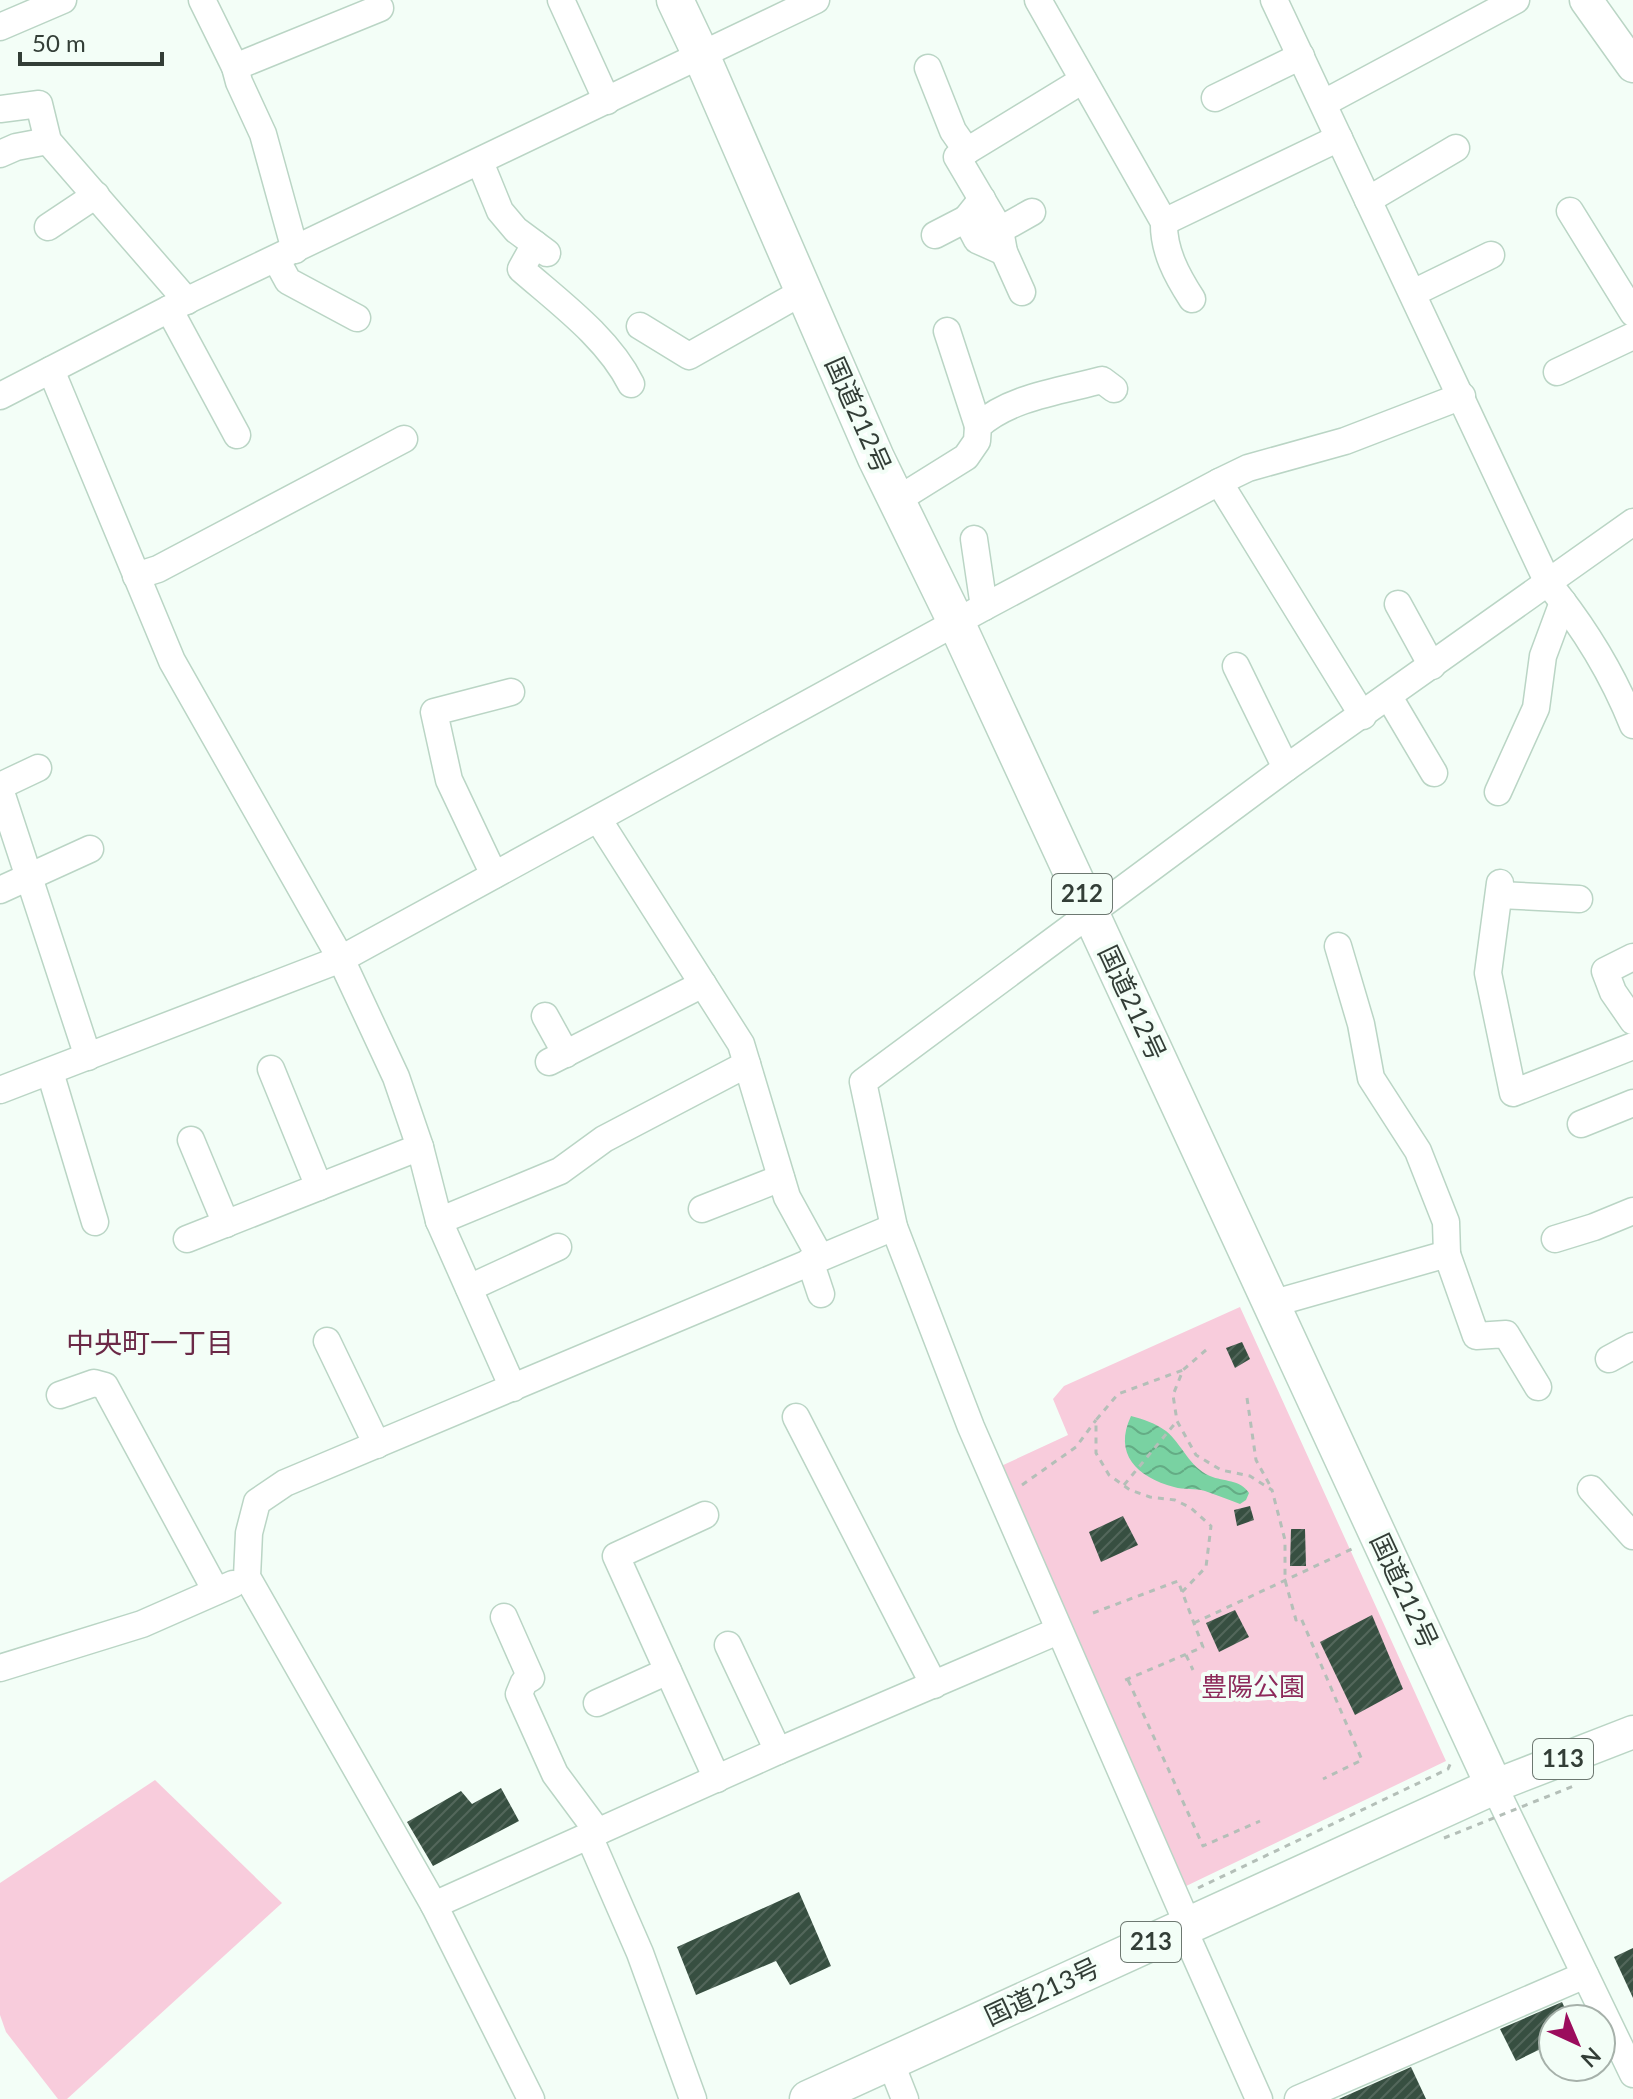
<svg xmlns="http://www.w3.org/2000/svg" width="1633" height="2099" viewBox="0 0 1633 2099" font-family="Lato,'Noto Sans JP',sans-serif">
<defs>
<pattern id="water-waves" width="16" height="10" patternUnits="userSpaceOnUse" patternTransform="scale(2)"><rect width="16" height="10" fill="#79d2a2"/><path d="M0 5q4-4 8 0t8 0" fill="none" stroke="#64ac85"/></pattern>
<pattern id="building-hatch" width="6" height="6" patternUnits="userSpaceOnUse" patternTransform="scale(2)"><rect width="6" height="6" fill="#374f41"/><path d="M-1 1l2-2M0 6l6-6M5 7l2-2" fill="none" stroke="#53675b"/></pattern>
</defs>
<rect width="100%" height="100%" fill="#f3fef7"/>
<!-- green -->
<g fill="#f8ccdc">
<path d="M1240,1307L1446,1761L1182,1888L999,1467L1068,1435L1053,1399L1064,1386Z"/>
<path d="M155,1780L282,1903L67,2099H58L6,2032L0,2015V1883Z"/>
</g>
<!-- water -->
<path fill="url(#water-waves)" d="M1131,1416C1143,1419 1155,1423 1166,1431C1182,1444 1189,1467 1210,1476C1224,1482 1240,1479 1249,1493L1246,1500L1240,1504C1229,1500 1217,1495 1205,1491C1195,1488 1184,1490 1174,1487C1137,1477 1113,1454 1131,1416Z"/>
<!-- building -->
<g fill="url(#building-hatch)">
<path d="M1242,1342L1250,1359L1235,1368L1226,1348Z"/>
<path d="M1250,1506L1254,1520L1237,1526L1234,1510Z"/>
<path d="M1123,1516L1138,1545L1101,1562L1089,1532Z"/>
<path d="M1291,1529H1305L1306,1566H1290Z"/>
<path d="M1235,1610L1249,1637L1219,1652L1206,1623Z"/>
<path d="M1372,1615L1403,1689L1355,1715L1320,1642Z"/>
<path d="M501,1788L519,1821L433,1866L407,1822L461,1791L472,1804Z"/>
<path d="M799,1892L831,1966L790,1985L776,1961L696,1995L677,1947Z"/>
<path d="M1633,1948V1998L1614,1957Z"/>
<path d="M1562,2002L1570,2019H1553V2043L1516,2061L1500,2029Z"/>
<path d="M1411,2067L1426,2099H1339L1350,2094Z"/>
</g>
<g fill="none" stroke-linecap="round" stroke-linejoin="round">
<!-- minor casing -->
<g stroke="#bad5c5" stroke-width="29">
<g id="minor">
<path d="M202,0L235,67L239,82L263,134L295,250"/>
<path d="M561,0L607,101"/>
<path d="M1038,0L1164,222C1163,250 1177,276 1192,299"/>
<path d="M1274,0L1548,583C1584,627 1612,672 1633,725"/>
<path d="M0,27L63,0"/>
<path d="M235,67L380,8"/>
<path d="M928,68L953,131L967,151"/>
<path d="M1215,98L1301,56"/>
<path d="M1324,103L1516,0"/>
<path d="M0,109L39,104L48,141L187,301"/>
<path d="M0,154L16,147L48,141"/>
<path d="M480,162L500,211L516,230L547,253"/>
<path d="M982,199L966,219L977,240L1004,252"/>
<path d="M1368,200L1456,148"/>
<path d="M1570,211L1633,313"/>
<path d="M1164,222L1339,138"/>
<path d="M48,227L96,195"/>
<path d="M1000,230L1032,212"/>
<path d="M935,235L966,219"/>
<path d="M535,244L521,269C560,303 608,338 631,384"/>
<path d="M276,259L288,281L357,318"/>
<path d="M1022,292L1004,252L1000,230L957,157L1083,80"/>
<path d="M1413,293L1491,255"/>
<path d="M169,309L237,435"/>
<path d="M640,326L689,356L804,291"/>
<path d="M947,331L978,426"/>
<path d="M51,370L172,661L341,959L396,1077L420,1147L439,1221L513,1388"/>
<path d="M1557,372L1633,336"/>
<path d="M0,396L169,309L816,0"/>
<path d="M1219,482L1363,716"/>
<path d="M897,500L966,457L977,441L978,426C1010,397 1061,391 1102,380L1114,389"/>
<path d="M974,539L984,607"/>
<path d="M136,576L158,569L404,439"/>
<path d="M1398,604L1432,666"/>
<path d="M1236,666L1286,768"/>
<path d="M1389,697L1434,773"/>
<path d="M0,786L38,768"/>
<path d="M0,789L88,1057"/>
<path d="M1498,792L1536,708L1543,656L1563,602"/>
<path d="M598,819L741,1044L787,1197L820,1257"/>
<path d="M494,875L449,780L434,712L511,692"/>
<path d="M1500,883L1488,973L1513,1093L1633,1046"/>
<path d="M0,890L90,849"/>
<path d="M1499,895L1579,899"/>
<path d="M1338,946L1361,1024L1371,1078L1418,1151L1446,1222L1447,1254"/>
<path d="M1633,957L1605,971L1613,992L1633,1021"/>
<path d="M545,1016L566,1054"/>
<path d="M549,1062L703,984"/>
<path d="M271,1069L319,1187"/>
<path d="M50,1072L95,1222"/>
<path d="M0,1090L341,959L984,607L1219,482L1248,468L1345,441L1462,396"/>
<path d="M1581,1124L1633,1103"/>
<path d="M191,1140L226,1224"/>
<path d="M702,1209L781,1178"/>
<path d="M439,1221L560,1171L604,1139L747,1064"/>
<path d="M187,1239L420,1147"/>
<path d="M1555,1239L1594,1227L1633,1211"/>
<path d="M810,1261L821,1294"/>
<path d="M469,1288L558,1247"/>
<path d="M1271,1304L1447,1254L1476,1336L1506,1334L1538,1387"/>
<path d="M327,1341L377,1445"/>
<path d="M1609,1359L1633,1346"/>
<path d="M60,1395L94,1383L105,1386L216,1591"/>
<path d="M796,1417L934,1685"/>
<path d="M1591,1489L1633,1536"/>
<path d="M705,1515L616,1556L717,1779"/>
<path d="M504,1617L531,1678L524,1682L519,1694L555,1774L598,1832"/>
<path d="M728,1645L778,1751"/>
<path d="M0,1668L142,1624L233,1584"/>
<path d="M597,1703L668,1671"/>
<path d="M1494,1786L1633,2074"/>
<path d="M589,1836L640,1953L693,2099"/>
<path d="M434,1905L778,1751L1058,1631"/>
<path d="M1188,1925L971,1427L894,1227L863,1082L1286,768L1633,522"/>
<path d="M1183,1928L1259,2099"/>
<path d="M890,2061L905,2099"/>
<path d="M531,2099L434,1905L247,1577L249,1533L257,1502L285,1483L894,1227"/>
<path d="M1298,2099L1585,1975"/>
</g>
</g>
<!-- major casing -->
<g stroke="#bad5c5" stroke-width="35">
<g id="major">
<path d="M1586,0L1633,66"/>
<path d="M1494,1786L1633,1732"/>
</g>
</g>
<!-- highway casing -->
<g stroke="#bad5c5" stroke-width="39">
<path id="highway" d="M675,0L701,55L876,458L956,622L1494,1786L808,2099"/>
</g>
<!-- path -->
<g stroke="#b4bfb8" stroke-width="3" stroke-dasharray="6 6" stroke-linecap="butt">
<path d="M1206,1350L1183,1370L1173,1395L1177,1421L1196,1455L1221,1470L1250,1476L1272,1490L1285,1540V1580L1296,1620L1301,1618L1362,1760L1323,1779"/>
<path d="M1247,1398L1256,1460L1272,1489"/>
<path d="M1022,1485L1076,1447L1096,1420"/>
<path d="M1124,1485L1177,1421"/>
<path d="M1182,1592L1206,1567L1211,1526L1191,1508L1175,1500L1150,1497L1130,1490L1109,1475L1096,1453V1420L1118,1394L1183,1370"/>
<path d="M1093,1613L1178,1581L1203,1647L1123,1681"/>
<path d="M1194,1623L1354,1548"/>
<path d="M1186,1655L1193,1670"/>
<path d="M1128,1680L1203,1846L1260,1821"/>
<path d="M1198,1888L1448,1769L1451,1762"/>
</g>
<!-- minor -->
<use href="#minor" stroke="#fff" stroke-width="26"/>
<!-- major -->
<use href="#major" stroke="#fff" stroke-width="32"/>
<!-- highway -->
<use href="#highway" stroke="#fff" stroke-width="36"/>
<!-- path-bridge -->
<path stroke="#b4bfb8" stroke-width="3" stroke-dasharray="6 6" stroke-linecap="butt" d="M1444,1838L1576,1785"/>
</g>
<g text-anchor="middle" stroke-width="8" stroke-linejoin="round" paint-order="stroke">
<!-- shield labels -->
<g fill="#f3fef7" stroke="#6d7871" stroke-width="2">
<rect x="1052" y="874" width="60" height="40" rx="6"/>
<rect x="1533" y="1739" width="60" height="40" rx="6"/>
<rect x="1121" y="1922" width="60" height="40" rx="6"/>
</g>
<g font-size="24" font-weight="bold" fill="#333e37">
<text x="1082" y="902">212</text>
<text x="1563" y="1767">113</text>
<text x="1151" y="1950">213</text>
</g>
<!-- street labels -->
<g font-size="26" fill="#333e37" stroke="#f3fef7">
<text transform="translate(858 415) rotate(66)" y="9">国道212号</text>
<text transform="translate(1132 1003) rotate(65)" y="9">国道212号</text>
<text transform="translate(1404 1591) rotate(65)" y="9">国道212号</text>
<text transform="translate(1042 1992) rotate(-25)" y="9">国道213号</text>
</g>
<!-- park labels -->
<g font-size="26" fill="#8d2a5a" stroke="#f3fef7">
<text x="1253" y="1696">豊陽公園</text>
</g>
<!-- neighbourhood labels -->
<g font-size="28" fill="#6b2947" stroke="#f3fef7">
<text x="150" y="1353">中央町一丁目</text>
</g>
</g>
<!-- north arrow -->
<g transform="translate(1577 2043) rotate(136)"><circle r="38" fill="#f3fef7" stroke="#a6b1aa" stroke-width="2"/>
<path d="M0-6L14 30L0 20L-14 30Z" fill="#9b0d5d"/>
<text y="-12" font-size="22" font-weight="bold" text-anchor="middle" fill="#333e37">N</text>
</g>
<!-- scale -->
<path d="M20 52v12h142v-12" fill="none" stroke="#333e37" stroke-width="4"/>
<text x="32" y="52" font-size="24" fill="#333e37" stroke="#f3fef7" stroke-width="6" paint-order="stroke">50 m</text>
</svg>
